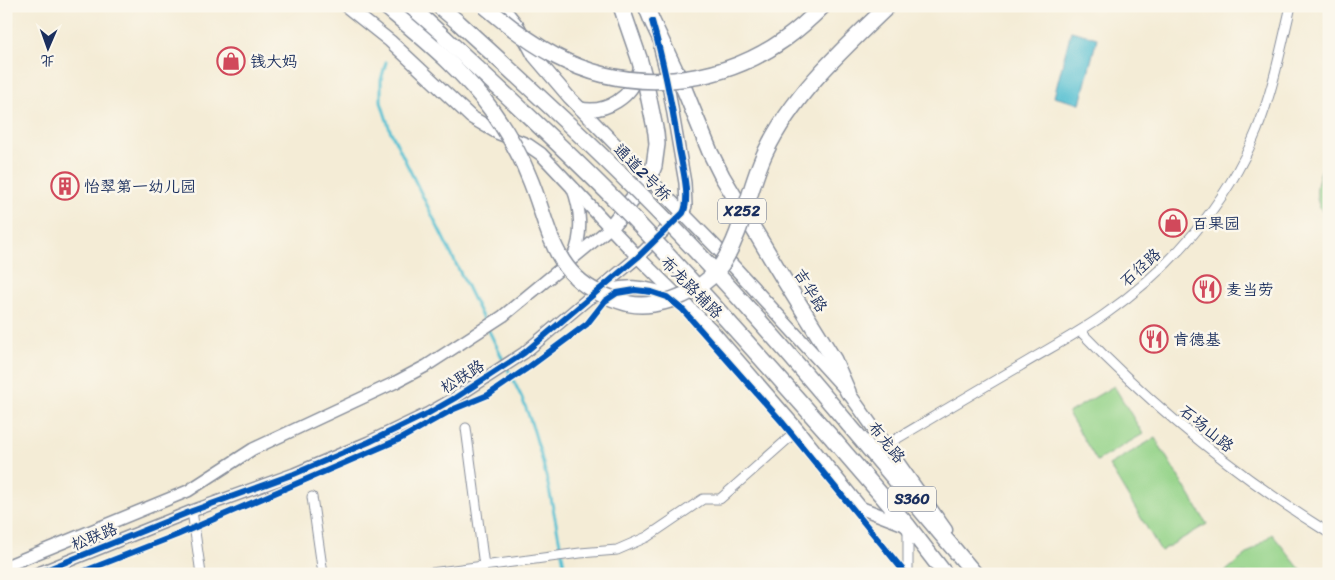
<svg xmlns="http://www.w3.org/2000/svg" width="1335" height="580" viewBox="0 0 1335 580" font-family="Sriracha,'LXGW WenKai TC',sans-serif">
<rect width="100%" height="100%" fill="#fbf7ec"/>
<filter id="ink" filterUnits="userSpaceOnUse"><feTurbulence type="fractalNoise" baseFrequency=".02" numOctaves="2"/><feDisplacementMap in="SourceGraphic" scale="10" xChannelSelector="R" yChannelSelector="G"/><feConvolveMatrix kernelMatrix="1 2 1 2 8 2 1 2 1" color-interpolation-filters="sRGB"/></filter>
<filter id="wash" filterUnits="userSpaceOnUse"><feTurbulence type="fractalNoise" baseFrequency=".0096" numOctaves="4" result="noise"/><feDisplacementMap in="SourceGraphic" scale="20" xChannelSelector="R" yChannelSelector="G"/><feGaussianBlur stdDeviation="1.12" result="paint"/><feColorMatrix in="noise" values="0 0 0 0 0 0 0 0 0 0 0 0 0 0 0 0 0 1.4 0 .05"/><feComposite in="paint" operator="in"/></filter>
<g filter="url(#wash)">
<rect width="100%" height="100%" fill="#f4ecd6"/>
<!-- green -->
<g fill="#94d389" stroke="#588174">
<path d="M1329,151V180L1326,190V196L1329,204V220C1307,197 1319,177 1329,151Z"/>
<path d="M1114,386L1143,434L1097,461L1068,413Z"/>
<path d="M1155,438L1207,524L1161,551L1109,465Z"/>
<path d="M1272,534L1304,574H1222Z"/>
</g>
<!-- water -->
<path fill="#56c0d2" stroke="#387898" d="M1071,31L1097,38L1080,104L1054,97Z"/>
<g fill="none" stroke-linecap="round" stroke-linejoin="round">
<!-- stream -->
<path stroke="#56c0d2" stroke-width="3" d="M386,62L381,80V102L390,130L522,398C545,454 554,515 566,574"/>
</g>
</g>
<g filter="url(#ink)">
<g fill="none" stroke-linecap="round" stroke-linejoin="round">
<!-- minor casing -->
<g stroke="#888e9a" stroke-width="11">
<g id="minor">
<path d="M1080,331C1156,410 1236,475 1329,533"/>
<path d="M466,428L484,566"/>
<path d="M886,445C930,419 975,392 1020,366C1048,349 1077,334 1104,315C1170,269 1226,206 1257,130C1273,90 1281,48 1291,6"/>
<path d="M312,497L323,574"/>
<path d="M192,511L201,574"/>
<path d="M908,528V574"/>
<path d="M424,574L580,553L617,550L647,537L703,499H720L798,430"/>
</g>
</g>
<!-- tertiary casing -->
<g stroke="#888e9a" stroke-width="14">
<g id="tertiary">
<path d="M572,187C581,208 583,236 573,257"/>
<path d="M6,566L188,491L253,449L394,383L426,366L503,316L611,227"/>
<path d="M36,574L192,511L294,474L369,442L427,414L455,398L524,353L615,276L638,257L661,234L683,213L686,206L685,183L666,73L660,49"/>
</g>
</g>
<!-- secondary casing -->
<g stroke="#888e9a" stroke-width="15">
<g id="secondary">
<path d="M346,6L390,41L471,117L498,133L528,145L541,154L638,257L710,328L798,430L861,508L908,526"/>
<path d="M499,6L508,14L519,28L534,56L569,97L717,248L848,392L946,530"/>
<path d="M579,108C606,115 633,96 639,71"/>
<path d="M590,297C620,283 647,284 678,300"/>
</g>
</g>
<!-- primary casing -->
<g stroke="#888e9a" stroke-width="18">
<g id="primary">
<path d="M410,6L445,38"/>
<path d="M439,6L459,23"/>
<path d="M646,6L652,21L685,91L710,152L722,176L783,278L834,360L848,392"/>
<path d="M611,227L649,178L654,166L657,144L656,133L645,80L639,58L621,6"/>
<path d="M849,425L975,574"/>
<path d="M833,439L908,526L945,574"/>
</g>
</g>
<!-- minor -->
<use href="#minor" stroke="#fff" stroke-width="9"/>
<!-- tertiary -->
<use href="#tertiary" stroke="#fff" stroke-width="11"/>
<!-- secondary -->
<use href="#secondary" stroke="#fff" stroke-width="12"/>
<!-- primary -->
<use href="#primary" stroke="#fff" stroke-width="15"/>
<!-- primary-bridge casing -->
<g stroke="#888e9a" stroke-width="18" stroke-linecap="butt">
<g id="primary-bridge">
<path d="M385,6C424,39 464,71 493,112C507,132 520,154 529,177C549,223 551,275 606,296C624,303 634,307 653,304C680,300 707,286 722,264C744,230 748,189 765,153C793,94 842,50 888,6"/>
<path d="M485,6C507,25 531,43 557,57C630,95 719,86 785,39C799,29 811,18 823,6"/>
<path d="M459,23C528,86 597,149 662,216C728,283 789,354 849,425"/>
<path d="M445,38C507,96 570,153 629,214C699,287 766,364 833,439"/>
</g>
</g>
<!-- primary-bridge -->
<use href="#primary-bridge" stroke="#fff" stroke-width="15"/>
<!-- cycleway casing -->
<g stroke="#fbf7ec" stroke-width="9">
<g id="cycleway">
<path d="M36,574L192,511L294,474L369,442L427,414L455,398L524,353L638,257L683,213C691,198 682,165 679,149C672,105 664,63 652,21"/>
<path d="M77,574L177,535L400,439L454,409L488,395L529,367L587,324L605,301L617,293L635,290L652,292L667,297L683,310L782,422L906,574"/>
</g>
</g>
<!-- cycleway -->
<use href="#cycleway" stroke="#0057b8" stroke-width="6"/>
</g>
</g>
<!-- icons -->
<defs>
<g id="shop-ring" transform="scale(1.4375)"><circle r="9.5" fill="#fbf7ec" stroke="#d1495b" stroke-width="1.5"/><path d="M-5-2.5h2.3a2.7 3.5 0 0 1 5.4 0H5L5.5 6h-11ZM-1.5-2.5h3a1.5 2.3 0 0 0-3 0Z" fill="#d1495b"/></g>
<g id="building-ring" transform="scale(1.4375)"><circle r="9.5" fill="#fbf7ec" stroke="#d1495b" stroke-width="1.5"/><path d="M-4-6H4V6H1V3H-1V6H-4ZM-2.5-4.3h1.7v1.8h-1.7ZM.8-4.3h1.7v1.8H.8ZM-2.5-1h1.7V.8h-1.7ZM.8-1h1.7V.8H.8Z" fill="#d1495b"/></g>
<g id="restaurant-ring" transform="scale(1.4375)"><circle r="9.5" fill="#fbf7ec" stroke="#d1495b" stroke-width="1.5"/><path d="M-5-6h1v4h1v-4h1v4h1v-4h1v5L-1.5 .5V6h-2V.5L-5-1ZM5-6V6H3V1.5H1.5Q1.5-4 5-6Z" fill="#d1495b"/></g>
</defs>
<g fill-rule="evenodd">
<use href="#shop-ring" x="231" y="61"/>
<use href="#building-ring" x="65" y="186"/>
<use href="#shop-ring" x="1173" y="223"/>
<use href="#restaurant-ring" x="1207" y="289"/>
<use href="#restaurant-ring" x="1154" y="339"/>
</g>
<g text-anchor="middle" stroke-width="5" stroke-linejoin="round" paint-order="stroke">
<!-- shield labels -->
<g fill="#fbf7ec" stroke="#5e6b89" stroke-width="1">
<rect x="718" y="198.5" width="48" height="25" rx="4"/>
<rect x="888" y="486.5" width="48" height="25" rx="4"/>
</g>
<g font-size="15" font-weight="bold" fill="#1b2f5e">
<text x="742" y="216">X252</text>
<text x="912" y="504">S360</text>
</g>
<!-- poi labels -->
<g font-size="16" fill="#1b2f5e" stroke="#fbf7ec" text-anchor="start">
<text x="250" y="67">钱大妈</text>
<text x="84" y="192">怡翠第一幼儿园</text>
<text x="1192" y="229">百果园</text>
<text x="1226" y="295">麦当劳</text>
<text x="1173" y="345">肯德基</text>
</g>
<!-- street labels -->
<g font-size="16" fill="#1b2f5e" stroke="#fbf7ec">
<text transform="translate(643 172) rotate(45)" y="6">通道2号桥</text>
<text transform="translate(1140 267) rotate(-42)" y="6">石径路</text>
<text transform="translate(692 287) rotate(45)" y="6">布龙路辅路</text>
<text transform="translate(811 290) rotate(58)" y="6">吉华路</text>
<text transform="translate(462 376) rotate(-32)" y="6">松联路</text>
<text transform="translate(1207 428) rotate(39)" y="6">石场山路</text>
<text transform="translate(887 442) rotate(50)" y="6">布龙路</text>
<text transform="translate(94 536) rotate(-22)" y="6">松联路</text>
</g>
</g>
<!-- margin -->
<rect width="1335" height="580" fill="none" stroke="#fbf7ec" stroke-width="25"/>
<!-- north arrow -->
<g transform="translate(48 48) rotate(182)" stroke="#fbf7ec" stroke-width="4" paint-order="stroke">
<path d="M0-4L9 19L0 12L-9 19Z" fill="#1b2f5e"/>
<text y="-8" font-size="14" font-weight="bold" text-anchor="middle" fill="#1b2f5e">北</text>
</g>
</svg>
